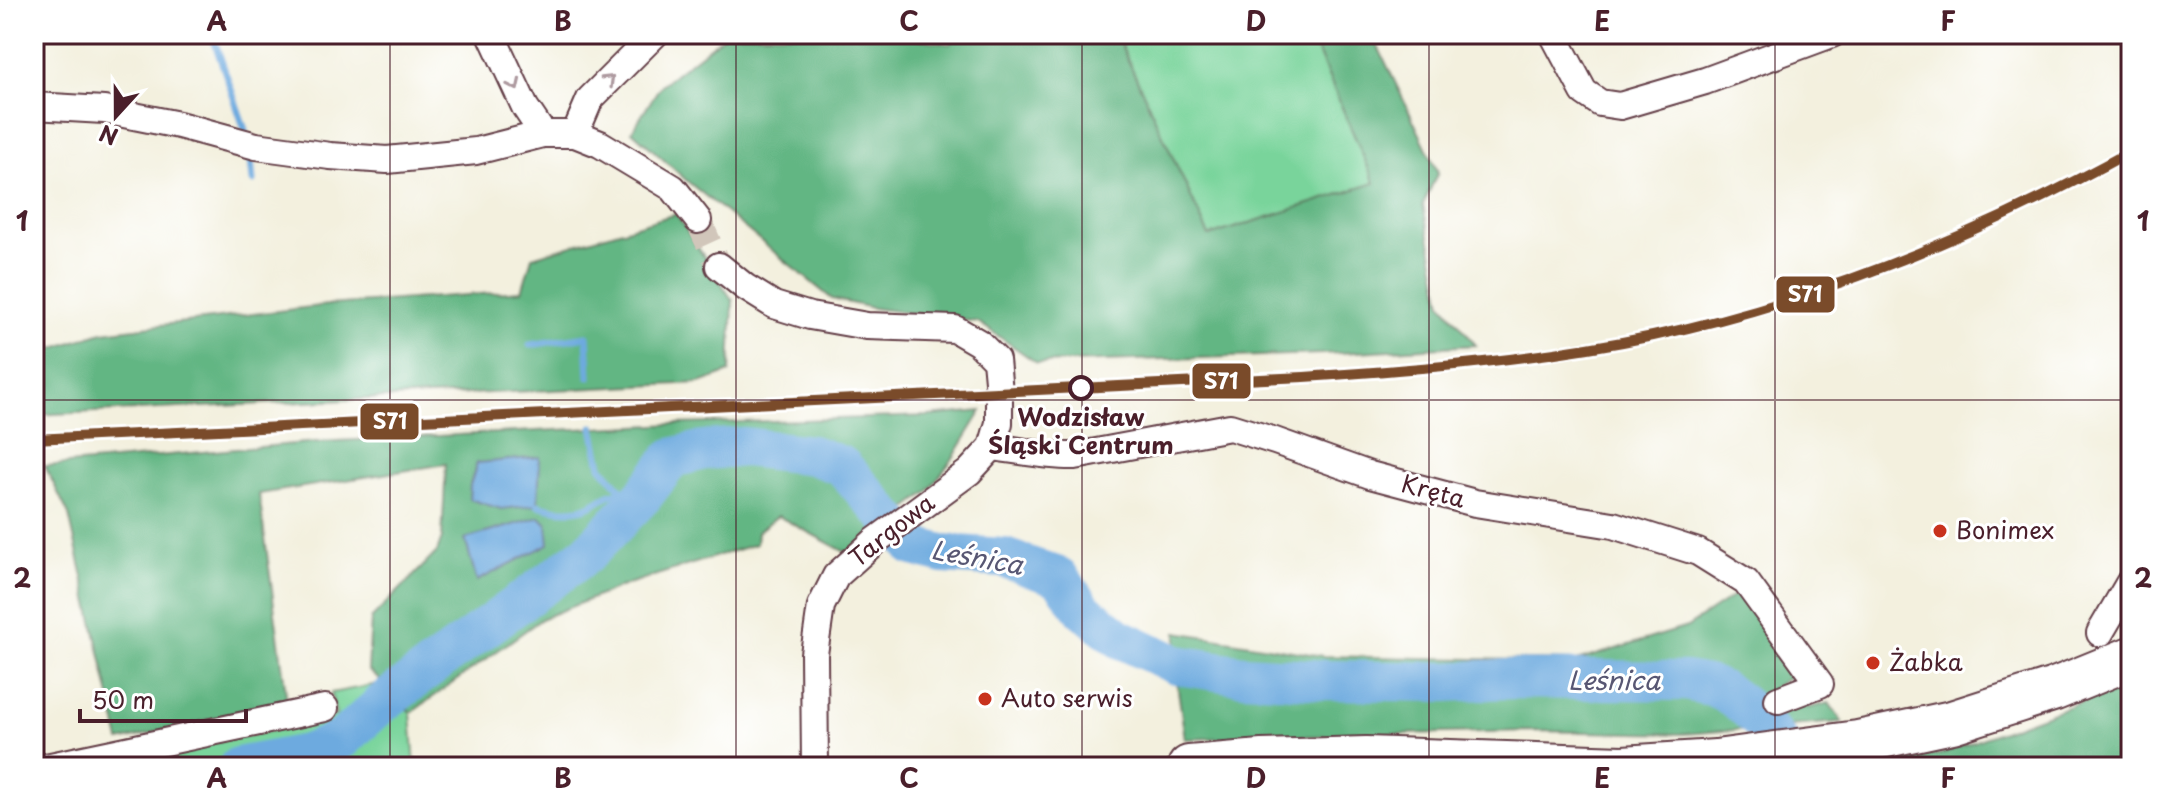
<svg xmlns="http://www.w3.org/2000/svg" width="2165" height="801" viewBox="0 0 2165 801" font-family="'Playpen Sans',sans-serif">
<rect width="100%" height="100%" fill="#fff"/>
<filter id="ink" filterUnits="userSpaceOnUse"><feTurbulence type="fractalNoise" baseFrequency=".0125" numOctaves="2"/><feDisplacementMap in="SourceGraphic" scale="16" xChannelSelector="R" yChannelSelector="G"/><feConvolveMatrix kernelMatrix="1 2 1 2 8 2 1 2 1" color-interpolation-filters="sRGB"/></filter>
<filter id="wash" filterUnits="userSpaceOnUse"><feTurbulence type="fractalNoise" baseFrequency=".006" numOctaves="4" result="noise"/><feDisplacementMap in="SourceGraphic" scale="32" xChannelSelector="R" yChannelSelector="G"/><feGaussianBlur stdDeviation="1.8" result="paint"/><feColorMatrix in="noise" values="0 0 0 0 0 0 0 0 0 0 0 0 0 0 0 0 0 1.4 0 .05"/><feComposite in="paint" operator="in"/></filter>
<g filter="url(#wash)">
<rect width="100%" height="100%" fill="#f3f0de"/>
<!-- green -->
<g fill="#79d49b" stroke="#627a63" stroke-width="2">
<path d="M1116,34H1310L1375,183L1209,236Z"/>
<path d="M383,683L389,689L340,734L307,745L189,767H90L311,723L336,715L331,693Z"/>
<path d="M399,700L411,713L415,767H325L322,757L349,745Z"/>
</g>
<!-- forest -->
<g fill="#62b683" stroke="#566a57" stroke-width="2">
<path d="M726,34H888L950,44L957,34H1116L1209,236L1375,183L1310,34H1372L1438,172L1423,205L1442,303L1476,345L1322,354L1037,363L978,322L872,308L832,299L687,181L632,131L661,85Z"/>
<path d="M676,214L733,301L730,372L700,383L34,415V355L102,332L328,305L522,291L532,257Z"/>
<path d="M982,411L953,458L928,492L847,553L778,516L757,532L756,544L628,584L543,618L411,713L383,683L368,670L371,619L437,552L442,538L446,464L259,494L287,701L120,741L69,515L45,466L316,442L675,424L929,416Z"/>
<path d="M1741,591L1801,670L1773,688L1778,707L1804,701L1808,708L1829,703L1842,722L1683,734L1531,731L1185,739L1176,676L1177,632L1323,656L1577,661L1687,627Z"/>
<path d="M2131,681V767H1851L1941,754L2086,700Z"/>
</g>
<!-- water -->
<g fill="#6daadf" stroke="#5c6485" stroke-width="2">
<path d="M540,457L538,505L501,509L469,499L470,485L477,463Z"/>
<path d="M540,517L547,524L549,544L477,581L465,539Z"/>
</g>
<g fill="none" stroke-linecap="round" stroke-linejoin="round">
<!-- stream -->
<g stroke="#6daadf" stroke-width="7">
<path d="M212,34L245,130"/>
<path d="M251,160L253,181"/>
<path d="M530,345L587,336L589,377"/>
<path d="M593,427L601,466L623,492"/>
<path d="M538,505C554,510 573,513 589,506C601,501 610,491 624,492C630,492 637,494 643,496"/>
</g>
<!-- river -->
<path stroke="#6daadf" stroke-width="40" d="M238,767L307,754L342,739L385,701L588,553L643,496L672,458L704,450L744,447L812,455L842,466L913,546L943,554L1004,558L1059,577L1084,610L1119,638L1177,665L1244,675L1325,680L1445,682L1506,679L1686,681C1694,683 1703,684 1711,686C1749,700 1774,738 1799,767"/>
</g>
</g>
<g filter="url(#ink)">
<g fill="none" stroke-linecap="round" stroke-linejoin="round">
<!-- street-tunnel -->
<path stroke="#d1c6ba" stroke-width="26" stroke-dasharray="26 13" stroke-linecap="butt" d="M698,220L719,266"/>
<!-- street casing -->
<g stroke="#633e46" stroke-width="30">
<g id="street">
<path d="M491,34L525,107L543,134"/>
<path d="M1553,34L1584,92L1600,103L1620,106L1705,81L1832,34"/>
<path d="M34,106L104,110L179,125L256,146L330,156L387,160L476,151L543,134H575L600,144L673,188L698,220"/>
<path d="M575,134L590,99L655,34"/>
<path d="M719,266L745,287L774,305L810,316L867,326L955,329L979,343L996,360L999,392V423L992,447L969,472L875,541L836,576L821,606L814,654L815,767"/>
<path d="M992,447C1020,450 1047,457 1075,456L1230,427L1275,441L1370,475L1475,503L1613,525L1698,552L1746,582L1820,684L1778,700"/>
<path d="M2100,633L2131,580"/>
<path d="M46,767L325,708"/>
</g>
</g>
<!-- primary casing -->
<g stroke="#633e46" stroke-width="46">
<path id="primary" d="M1189,767L1262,761L1366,758L1623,767L1716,761L1858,742L1952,722L2055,689L2131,658"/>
</g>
<!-- street -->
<use href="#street" stroke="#fff" stroke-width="26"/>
<!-- primary -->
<use href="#primary" stroke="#fff" stroke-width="42"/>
<!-- rail-1 casing -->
<g stroke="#fff" stroke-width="16">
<path id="rail-1" d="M34,439L1304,377C1421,369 1538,360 1653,336C1822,300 1980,234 2131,151"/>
</g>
<!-- rail-1 -->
<use href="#rail-1" stroke="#7a4b2a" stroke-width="10"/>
</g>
<!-- one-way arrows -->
<defs><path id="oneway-chevron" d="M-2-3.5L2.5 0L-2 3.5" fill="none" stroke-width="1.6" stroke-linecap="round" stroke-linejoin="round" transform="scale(2)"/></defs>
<g stroke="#ae9aa0">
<use href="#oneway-chevron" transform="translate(609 80) rotate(-45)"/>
<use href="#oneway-chevron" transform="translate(515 85) rotate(65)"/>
</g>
</g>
<!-- grid -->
<path fill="none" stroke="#4a1f2b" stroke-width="2" stroke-opacity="0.55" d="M390,34V767M736,34V767M1082,34V767M1429,34V767M1775,34V767M34,400H2131"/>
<!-- markers -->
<circle fill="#fff" stroke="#4a1f2b" stroke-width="4" cx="1081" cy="388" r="11"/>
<g fill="#c8321e" stroke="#fff" stroke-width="3">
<circle cx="1940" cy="531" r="8"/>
<circle cx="1873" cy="663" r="8"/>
<circle cx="985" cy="699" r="8"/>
</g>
<g text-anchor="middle" stroke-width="6" stroke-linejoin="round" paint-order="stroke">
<!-- stop labels -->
<g font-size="24" font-weight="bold" fill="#4a1f2b" stroke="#fff">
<text x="1081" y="426">Wodzisław<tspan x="1081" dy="28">Śląski Centrum</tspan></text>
</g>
<!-- street labels -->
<g font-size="24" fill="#4a1f2b" stroke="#fff">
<text transform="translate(1433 492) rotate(15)" y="8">Kręta</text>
<text transform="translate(892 531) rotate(-38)" y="8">Targowa</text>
</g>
<!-- poi labels -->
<g font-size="24" fill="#4a1f2b" stroke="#fff" text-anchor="start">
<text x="1956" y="539">Bonimex</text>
<text x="1889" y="671">Żabka</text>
<text x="1001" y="707">Auto serwis</text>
</g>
<!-- water labels -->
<g font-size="26" font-style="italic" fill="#585773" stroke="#fff">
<text transform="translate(977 558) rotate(10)" y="9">Leśnica</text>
<text x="1614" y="690">Leśnica</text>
</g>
</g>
<g stroke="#fff" stroke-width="3">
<rect x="1775" y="275" width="61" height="39" rx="8" fill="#7a4b2a"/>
<rect x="1191" y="362" width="61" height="38" rx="8" fill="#7a4b2a"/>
<rect x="359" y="402" width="61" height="39" rx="8" fill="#7a4b2a"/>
</g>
<g font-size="22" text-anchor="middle" font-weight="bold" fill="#fff">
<text x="1805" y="302">S71</text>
<text x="1221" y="389">S71</text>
<text x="390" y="429">S71</text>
</g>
<!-- margin -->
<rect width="2165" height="801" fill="none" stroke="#fff" stroke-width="88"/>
<!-- north arrow -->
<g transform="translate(116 116) rotate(201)" stroke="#ffffff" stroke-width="6" paint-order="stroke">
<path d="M0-6L14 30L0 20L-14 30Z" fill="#4a1f2b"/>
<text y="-12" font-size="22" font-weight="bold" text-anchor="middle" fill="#4a1f2b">N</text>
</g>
<!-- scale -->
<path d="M80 709v12h166v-12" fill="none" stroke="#4a1f2b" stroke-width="4"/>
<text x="92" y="709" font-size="24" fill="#4a1f2b" stroke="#ffffff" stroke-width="6" paint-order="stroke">50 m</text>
<rect x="44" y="44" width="2077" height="713" fill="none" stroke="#4a1f2b" stroke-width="3"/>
<g font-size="26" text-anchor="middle" font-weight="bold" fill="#4a1f2b">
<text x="217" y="31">A</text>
<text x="563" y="31">B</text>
<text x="909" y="31">C</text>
<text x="1256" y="31">D</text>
<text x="1602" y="31">E</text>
<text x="1948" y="31">F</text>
<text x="22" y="231">1</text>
<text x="2143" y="231">1</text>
<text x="22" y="588">2</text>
<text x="2143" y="588">2</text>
<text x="217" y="788">A</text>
<text x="563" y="788">B</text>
<text x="909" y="788">C</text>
<text x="1256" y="788">D</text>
<text x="1602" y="788">E</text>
<text x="1948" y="788">F</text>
</g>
</svg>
